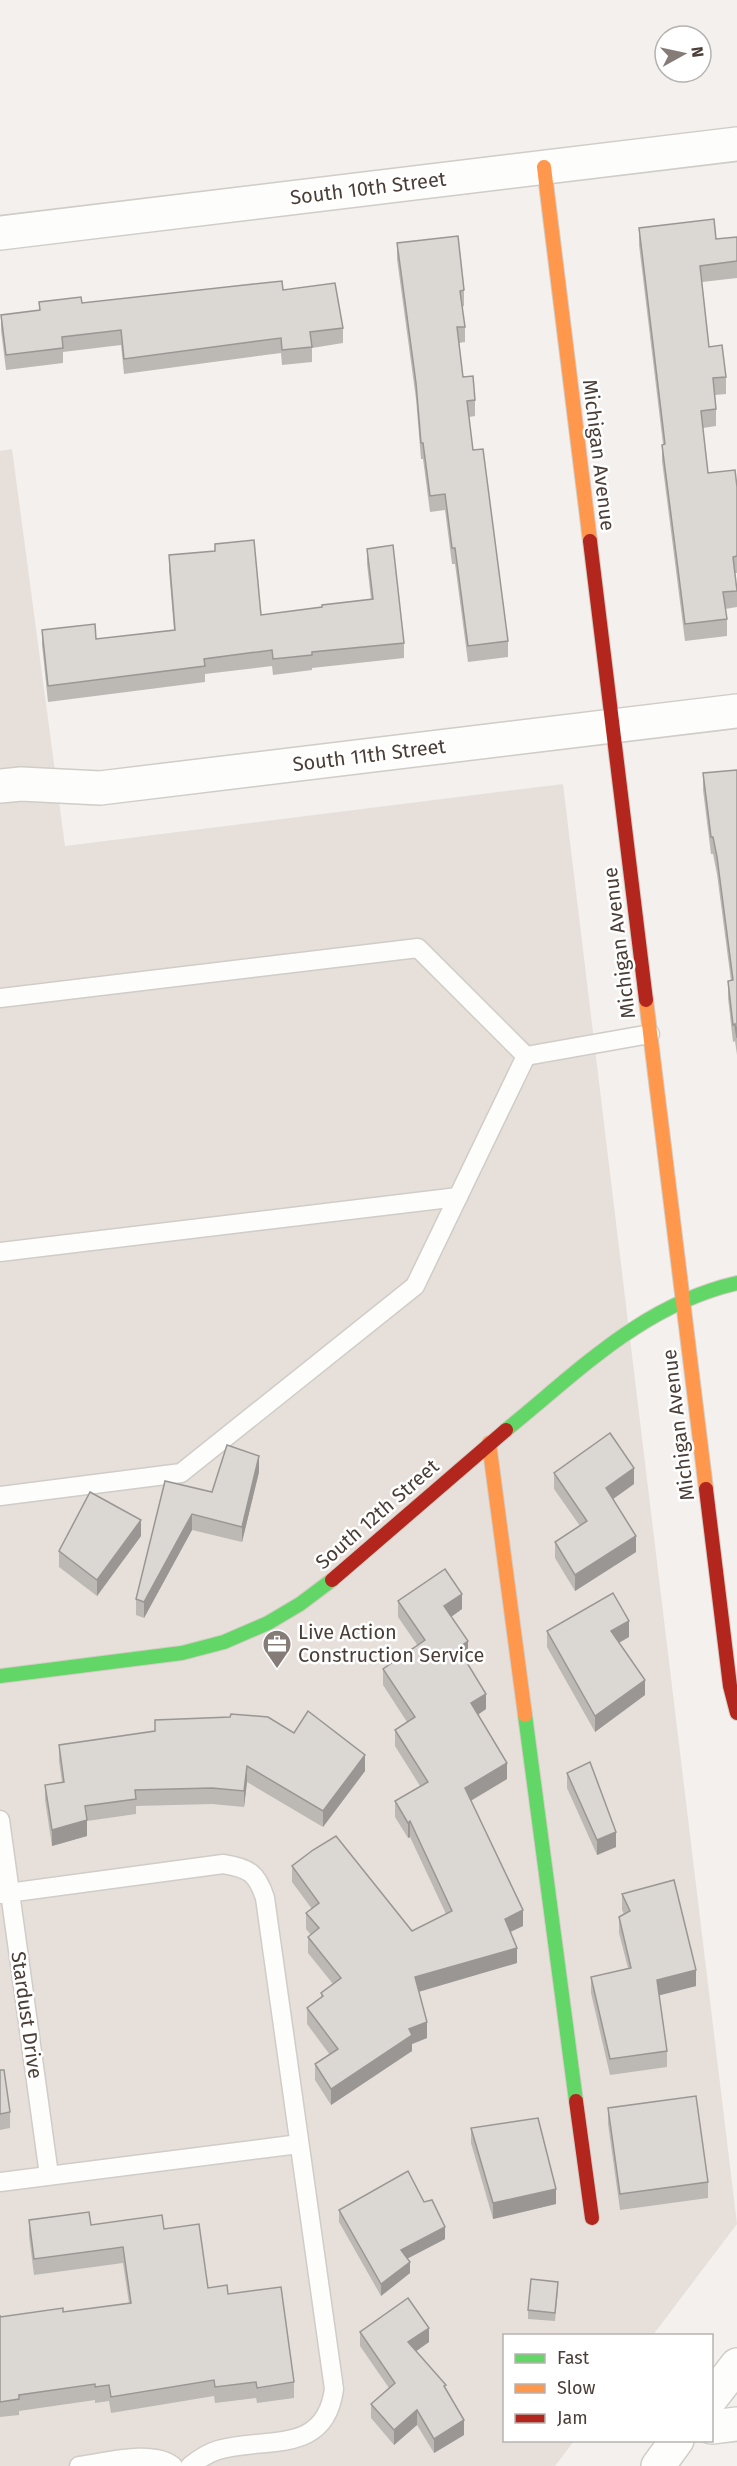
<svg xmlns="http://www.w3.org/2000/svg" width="737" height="2466" viewBox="0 0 737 2466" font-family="'Fira Sans',sans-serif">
<rect width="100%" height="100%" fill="#f3f0ed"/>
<!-- residential -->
<path fill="#e7e0da" d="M12,449L65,846L563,784L737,2224L653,2335L504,2336V2440L574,2441L555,2466H0V451Z"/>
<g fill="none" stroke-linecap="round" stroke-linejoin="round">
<!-- lane casing -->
<g stroke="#d0ccc8" stroke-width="21">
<g id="lane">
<path d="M0,998L418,948L526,1056"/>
<path d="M526,1056L650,1034"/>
<path d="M0,1252L458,1197"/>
<path d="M0,1496L181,1473L415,1286L526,1056"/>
<path d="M0,1820L49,2175"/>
<path d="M0,1894L223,1864C249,1868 257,1873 265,1898L334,2389C325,2456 267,2436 218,2450C208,2453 199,2459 190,2466"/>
<path d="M0,2182L299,2144"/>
<path d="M79,2466C104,2463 152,2449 173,2466"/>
</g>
</g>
<!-- street casing -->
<g stroke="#d0ccc8" stroke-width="36">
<g id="street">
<path d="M0,233L737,144"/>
<path d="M0,786L21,784L100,788L737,711"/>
<path d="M712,2397L737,2365"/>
<path d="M712,2427L737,2424"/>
<path d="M658,2466L677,2440"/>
</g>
</g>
<!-- fast casing -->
<g stroke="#d4ccc4" stroke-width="16">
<g id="fast">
<path d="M506,1430C579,1371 642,1305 737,1283"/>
<path d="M0,1676L182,1653L224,1642L268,1623L300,1604L332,1580"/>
<path d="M525,1715L576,2101"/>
</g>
</g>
<!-- slow casing -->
<g stroke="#d4ccc4" stroke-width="16">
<g id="slow">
<path d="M544,167L590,541"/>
<path d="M646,1000L706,1489"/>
<path d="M489,1443L525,1715"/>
</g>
</g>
<!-- jam casing -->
<g stroke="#d4ccc4" stroke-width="16">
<g id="jam">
<path d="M590,541L646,1000"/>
<path d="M706,1489L730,1686L737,1713"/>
<path d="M332,1580L506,1430"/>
<path d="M576,2101L592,2218"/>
</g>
</g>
<!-- lane -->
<use href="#lane" stroke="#fdfdfc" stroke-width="18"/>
<!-- street -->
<use href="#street" stroke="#fdfdfc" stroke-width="33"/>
<!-- fast -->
<use href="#fast" stroke="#63d668" stroke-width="14"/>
<!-- slow -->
<use href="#slow" stroke="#ff974d" stroke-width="14"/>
<!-- jam -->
<use href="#jam" stroke="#b3261e" stroke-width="14"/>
</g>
<!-- wall -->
<g fill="#bcb9b5">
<path d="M639,228L716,239L737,237V278L702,282L709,347L726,377V394L715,395L716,409V426L703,428L708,473L737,487V573H735L737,591V607L725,609L727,619V636L685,641L662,461V445L663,444L639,245Z"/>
<path d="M397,243L464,290V306L462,307L465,327V342L459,343L463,377L475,400V416L469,417L473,450L508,641V657L468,662L455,564H452L445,510L430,512L423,459H421L416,399L397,259Z"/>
<path d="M283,290L343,328V343L312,348V362L282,365L281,353L124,374L121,345L63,352V363L6,370L1,330V315L39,310V302L82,303Z"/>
<path d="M215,544L261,615L322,608L371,599L367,564V549L404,643V658L312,668V670L273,675L272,666L205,674V682L48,702L42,645V630L96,639L174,630L169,571V555L215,551Z"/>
<path d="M737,770V1055L735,1041L733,1042L728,998V981H731L717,874L713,854H711L703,790V773Z"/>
<path d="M259,1472L242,1542L192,1530L144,1618L136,1615V1599L165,1481L212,1492Z"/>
<path d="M554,1473L634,1484L613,1499L636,1552L575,1591L555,1558V1542L580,1526L554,1489Z"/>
<path d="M141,1536L97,1596L59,1567V1551Z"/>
<path d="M398,1601L462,1609L451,1617L468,1657L464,1659L486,1709L478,1715L507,1779L471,1801L523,1926L511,1932L517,1963L419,1991L427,2038L412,2044V2051L331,2105L315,2080V2064L330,2055L307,2024V2008L321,1997V1993L333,1984L308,1953V1937L311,1935L306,1929V1913L312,1909L292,1882V1866L412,1931L446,1914L410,1837L408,1838L395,1817V1801L420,1786L395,1746V1730L407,1722L383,1685V1669L418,1646L398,1617Z"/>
<path d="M547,1631L629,1637L619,1643L645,1695L595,1732L547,1647Z"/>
<path d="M294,1733L365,1771L323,1827L247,1782L244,1807L212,1804L136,1806V1814L87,1821V1836L52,1846L45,1800V1785L62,1782L59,1761V1745Z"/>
<path d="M567,1773L616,1847L597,1855L567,1788Z"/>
<path d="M622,1894L696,1986L659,1995L667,2051V2067L610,2075L591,1993V1977L628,1968L619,1933V1917L624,1914L622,1910Z"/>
<path d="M0,2070L10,2112V2128L0,2130Z"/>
<path d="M608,2108L708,2182V2198L620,2210L608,2124Z"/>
<path d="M471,2128L556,2204L493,2219L471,2143Z"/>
<path d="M424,2202L445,2239L408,2258L410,2273L381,2296L339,2222V2210Z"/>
<path d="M29,2220L91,2225L164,2229L208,2288L228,2294L294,2382V2398L257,2403L256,2398L215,2403L214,2396L111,2413L109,2401L95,2403V2400L19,2411V2415L0,2417V2315V2317L63,2312L129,2303L123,2263L34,2275L29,2236Z"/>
<path d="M558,2290L555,2321L528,2319V2310Z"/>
<path d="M360,2332L429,2342L416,2351L446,2389L464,2435L434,2453L417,2425L394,2445L371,2418V2404L389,2388L360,2346Z"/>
</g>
<!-- shaded-wall -->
<g fill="#999694">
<path d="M259,1456V1472L242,1542V1527Z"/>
<path d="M634,1468V1484L606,1504V1488Z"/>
<path d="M192,1514V1530L144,1618V1602Z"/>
<path d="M141,1520V1536L97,1596V1580Z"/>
<path d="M636,1536V1552L575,1591V1575Z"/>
<path d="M462,1594V1609L444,1622V1606Z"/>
<path d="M629,1621V1637L611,1647V1631Z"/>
<path d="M468,1641V1657L458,1664V1648Z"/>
<path d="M645,1680V1695L595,1732V1716Z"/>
<path d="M486,1694V1709L471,1719V1703Z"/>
<path d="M365,1755V1771L323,1827V1811Z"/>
<path d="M507,1763V1779L465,1804V1788Z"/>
<path d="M247,1766V1782L244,1807V1791Z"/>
<path d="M87,1820V1836L52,1846V1830Z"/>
<path d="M410,1821V1837L408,1838V1823Z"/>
<path d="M616,1832V1847L597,1855V1840Z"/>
<path d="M523,1910V1926L505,1934V1919Z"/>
<path d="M517,1948V1963L415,1993V1977Z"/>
<path d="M696,1970V1986L657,1996V1980Z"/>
<path d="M427,2022V2038L412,2044V2051L331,2105V2089L409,2029Z"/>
<path d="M556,2189V2204L493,2219V2203Z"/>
<path d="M445,2227V2239L401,2262V2250Z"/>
<path d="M410,2262V2273L381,2296V2284Z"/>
<path d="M429,2328V2342L408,2357V2342Z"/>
<path d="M417,2410V2425L394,2445V2430Z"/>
<path d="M464,2420V2435L434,2453V2439Z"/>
</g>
<!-- building -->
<g fill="#dbd7d3" stroke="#999694" stroke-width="1.5">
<path d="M714,219L716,239L737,237V261L700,266L709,347L722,345L726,377L713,378L716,409L701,411L708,473L735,470L737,487V556L733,557L737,591L723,592L727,619L685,624L662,445L665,444L639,228Z"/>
<path d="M458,236L464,290L460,291L465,327H457L463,377L473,376L475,400L467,401L473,450L483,449L508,641L468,646L455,548H452L445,494L430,496L423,443H421L416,383L397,243Z"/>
<path d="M282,281L283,290L335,283L343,328L310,332L312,347L282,350L281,338L124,359L121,330L62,337L63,348L6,355L1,315L40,310L39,302L81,297L82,303Z"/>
<path d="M254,540L261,615L322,607V605L373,599L367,549L393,545L404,643L312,652V655L273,659L272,650L204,659L205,666L48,686L42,630L95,624L96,639L175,630L169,555L215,551V544Z"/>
<path d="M737,770V1038L735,1024L733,1025L728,981L733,980L717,857L713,837H711L703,773Z"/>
<path d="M610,1433L634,1468L606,1488L636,1536L575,1575L555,1542L587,1521L554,1473Z"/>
<path d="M227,1445L259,1456L242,1527L192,1514L144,1602L136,1599L165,1481L212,1492Z"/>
<path d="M90,1492L141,1520L97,1580L59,1551Z"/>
<path d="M445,1569L462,1594L444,1606L468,1641L458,1648L486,1694L471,1703L507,1763L465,1788L523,1910L505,1919L517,1948L415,1977L427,2022L409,2029L412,2035L331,2089L315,2064L338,2049L307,2008L323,1996L321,1993L341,1978L308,1937L319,1928L306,1913L319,1903L292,1866L313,1850L336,1836L412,1931L452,1911L410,1821L408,1823L395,1801L428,1782L395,1730L415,1717L383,1669L425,1640L398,1601Z"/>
<path d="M613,1593L629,1621L611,1631L645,1680L595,1716L547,1631Z"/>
<path d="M308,1711L365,1755L323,1811L247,1766L244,1791L212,1788L135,1790L136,1799L85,1806L87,1820L52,1830L45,1785L64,1782L59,1745L155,1731V1720L230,1717L231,1714L268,1717L294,1733Z"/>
<path d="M590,1762L616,1832L597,1840L567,1773Z"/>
<path d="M674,1880L696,1970L657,1980L667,2051L610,2059L591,1977L631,1968L619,1917L630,1911L622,1894Z"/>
<path d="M0,2070H4L10,2112L0,2114Z"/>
<path d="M696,2096L708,2182L620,2194L608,2108Z"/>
<path d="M538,2118L556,2189L493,2203L471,2128Z"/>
<path d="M408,2171L424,2202L432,2200L445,2227L401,2250L410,2262L381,2284L339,2210Z"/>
<path d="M89,2212L91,2225L162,2215L164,2229L199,2224L208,2288L227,2285L228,2294L281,2287L294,2382L257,2388L256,2382L215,2387L214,2380L111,2397L109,2385L95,2387V2384L19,2395V2399L0,2402V2315V2317L63,2308V2312L131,2303L123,2247L34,2259L29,2220Z"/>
<path d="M531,2279L558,2282L555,2313L528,2310Z"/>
<path d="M408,2298L429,2328L408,2342L446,2385L444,2386L464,2420L434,2439L417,2410L394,2430L371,2404L395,2383L360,2332Z"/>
</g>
<!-- icons -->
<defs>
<g id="office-pin" transform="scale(1.5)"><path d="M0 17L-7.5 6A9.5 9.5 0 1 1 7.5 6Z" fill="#857c77" stroke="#fff"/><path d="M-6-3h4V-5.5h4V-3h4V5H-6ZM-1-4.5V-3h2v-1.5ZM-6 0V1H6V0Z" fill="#fff"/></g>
</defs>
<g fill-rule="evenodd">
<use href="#office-pin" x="277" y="1644"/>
</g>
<g text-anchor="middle" stroke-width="5" stroke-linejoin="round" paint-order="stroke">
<!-- street labels -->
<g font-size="20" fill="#4a3e37" stroke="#fff">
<text transform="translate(368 188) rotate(-7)" y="7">South 10th Street</text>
<text transform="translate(599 455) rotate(83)" y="7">Michigan Avenue</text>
<text transform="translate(369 755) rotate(-7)" y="7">South 11th Street</text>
<text transform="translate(619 943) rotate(-97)" y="7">Michigan Avenue</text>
<text transform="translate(678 1425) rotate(-97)" y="7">Michigan Avenue</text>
<text transform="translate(377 1514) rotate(-41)" y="7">South 12th Street</text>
<text transform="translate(27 2015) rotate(82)" y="7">Stardust Drive</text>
</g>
<!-- poi labels -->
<g font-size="20" fill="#4a3e37" stroke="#fff" text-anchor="start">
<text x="298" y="1639">Live Action<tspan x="298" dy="23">Construction Service</tspan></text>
</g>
</g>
<!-- legend -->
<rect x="503" y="2334" width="210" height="108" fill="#ffffff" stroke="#b7b2af" stroke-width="1.5"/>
<rect x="515" y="2354" width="30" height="9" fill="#63d668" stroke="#b7b2af" stroke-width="1.5"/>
<text x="557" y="2364" font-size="18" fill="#4a3e37">Fast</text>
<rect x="515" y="2384" width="30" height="9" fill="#ff974d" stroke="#b7b2af" stroke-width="1.5"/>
<text x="557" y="2394" font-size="18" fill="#4a3e37">Slow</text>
<rect x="515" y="2414" width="30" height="9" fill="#b3261e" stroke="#b7b2af" stroke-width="1.5"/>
<text x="557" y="2424" font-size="18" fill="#4a3e37">Jam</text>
<!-- north arrow -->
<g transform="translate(683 54) rotate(82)"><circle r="28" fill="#ffffff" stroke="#b7b2af" stroke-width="1.5"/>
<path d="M0-4.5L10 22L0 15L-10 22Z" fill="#857c77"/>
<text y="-9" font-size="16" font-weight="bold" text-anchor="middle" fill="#4a3e37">N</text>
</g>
</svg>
